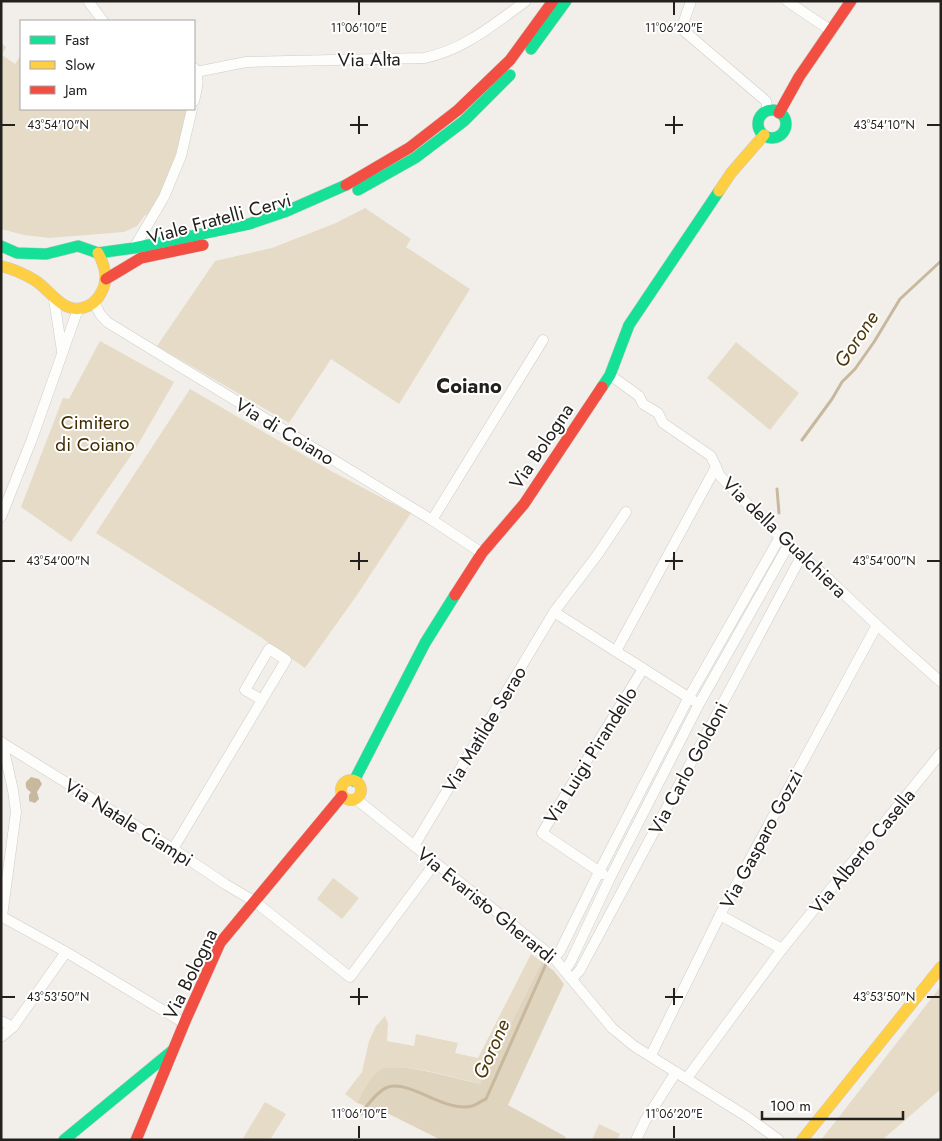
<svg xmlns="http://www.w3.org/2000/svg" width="942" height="1141" viewBox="0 0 942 1141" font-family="Jost,sans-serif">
<rect width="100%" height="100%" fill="#f2efea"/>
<!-- green -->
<g fill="#e5dbc6">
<path d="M1,43L6,47L2,55L15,64L21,55V109H189C179,148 170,182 148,216L145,215L137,226L124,232L49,238L24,235L1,229Z"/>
<path d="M365,208L411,239L406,247L470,289L399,404L331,359L289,423L157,346L215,261L272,248L336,223Z"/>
<path d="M100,341L174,382L136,448L71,542L21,507L63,398L69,399Z"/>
<path d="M736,342L799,393L770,430L707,378Z"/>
<path d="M190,389L331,471L411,513L357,595L305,668L259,636L96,533Z"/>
<path d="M333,878L359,898L342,919L317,899Z"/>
<path d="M531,954L542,962L480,1084C461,1079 393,1059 378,1071C368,1079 363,1092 357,1103L345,1094L362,1072L369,1041L376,1026L385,1016L388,1023L387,1041L414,1046L416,1034L458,1043L455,1053L478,1058Z"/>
<path d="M941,986V1089L882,1140H821Z"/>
<path d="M265,1102L286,1114L270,1140H242Z"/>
<path d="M599,1124L620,1134L617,1140H592Z"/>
</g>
<!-- forest -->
<path fill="#dfd4bd" d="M542,962L554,971L564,984L508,1105L566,1137L564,1140H441L387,1113L357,1103C363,1092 368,1079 378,1071C393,1059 460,1080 480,1084Z"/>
<!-- water -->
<path fill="#c7b89e" d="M31,777L39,779L42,784L37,792L39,799L35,803L29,801V795L31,792C27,790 25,787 26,782Z"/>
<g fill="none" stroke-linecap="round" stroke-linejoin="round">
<!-- stream -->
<g stroke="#c7b89e" stroke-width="3">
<path d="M802,440L832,399L842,382L855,369L874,342L900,299L941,261"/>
<path d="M777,489L779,513"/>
<path d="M361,1114C366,1106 379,1090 388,1087C411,1080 445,1113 472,1106C476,1105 481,1101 486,1099L546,964"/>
</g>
<!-- street casing -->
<g stroke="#ceccc8" stroke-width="11">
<g id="street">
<path d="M88,1L103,21"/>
<path d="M691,1L683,24V30L766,101L768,111"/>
<path d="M787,1L830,30"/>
<path d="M194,68C201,78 196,91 194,101"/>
<path d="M196,72L246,62L424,58C464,50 494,24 526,1"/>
<path d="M134,248L164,197L181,156L192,109"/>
<path d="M54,299L62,351"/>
<path d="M95,304L100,314L107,322L432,520L482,553"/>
<path d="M610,375L639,396L643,404L658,413L663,423L711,456L720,476L780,537L823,574L877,625L941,682"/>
<path d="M1,517L32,439L78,309"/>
<path d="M432,520L543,340"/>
<path d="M554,612L598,554L626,512"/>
<path d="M616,651L716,467"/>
<path d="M4,744L173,849L225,884L254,901L350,977L435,863"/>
<path d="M356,799L554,958L612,1028L634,1046L746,1116L779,1140"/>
<path d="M414,846L554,612L694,701"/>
<path d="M173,849L286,660L269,649L245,690L262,700"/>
<path d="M603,874L542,833L643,669"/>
<path d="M720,915L782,949"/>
<path d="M1,916L66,952L184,1023"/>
<path d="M2,916L16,812L13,790L2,742"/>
<path d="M554,958L560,951L599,872L689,697L780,537"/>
<path d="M565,971L571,961L610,878L699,704L789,544"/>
<path d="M572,979L580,970L802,555"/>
<path d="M1,1021L13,1027"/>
<path d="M1,1037L13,1027L66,952"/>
<path d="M651,1055L723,909L877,625"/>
<path d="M687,1078L782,949L941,753"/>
<path d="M636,1140L645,1121L676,1072"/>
</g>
</g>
<!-- fast casing -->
<g stroke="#ceccc8" stroke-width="12">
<g id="fast">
<path d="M531,49L566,1"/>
<circle cx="772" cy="124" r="14"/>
<path d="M358,190L415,158L464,121L510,75"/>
<path d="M1,246L17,253L46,254L78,246L98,253L134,248L249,224L287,211L346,185"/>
<path d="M602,387L610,375L629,325L719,191"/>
<path d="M354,781L425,643L455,595"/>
<path d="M64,1140L172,1051"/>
</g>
</g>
<!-- slow casing -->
<g stroke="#ceccc8" stroke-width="12">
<g id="slow">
<path d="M719,191L731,173L764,135"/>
<path d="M1,266C14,269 25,274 36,281C52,292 65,317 88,306C94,303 98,299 101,293C109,279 105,266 98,253"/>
<circle cx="351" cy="790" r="10"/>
<path d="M802,1140L941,967"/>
</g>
</g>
<!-- jam casing -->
<g stroke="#ceccc8" stroke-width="12">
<g id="jam">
<path d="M779,113L799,77L851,1"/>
<path d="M346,185L409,148L458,110L510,60L553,1"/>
<path d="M106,279L141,258L203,245"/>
<path d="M455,595L482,553L524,504L602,387"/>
<path d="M136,1140L186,1019L220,943L342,796"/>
</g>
</g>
<!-- street -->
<use href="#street" stroke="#fdfdfc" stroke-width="10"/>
<!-- fast -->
<use href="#fast" stroke="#16e098" stroke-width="11"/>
<!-- slow -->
<use href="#slow" stroke="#ffcf43" stroke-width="11"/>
<!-- jam -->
<use href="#jam" stroke="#f24e42" stroke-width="11"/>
</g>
<!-- ticks -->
<path fill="none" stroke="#23211e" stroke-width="2" d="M359,2V15M674,2V15M359,116V134M674,116V134M2,125H15M350,125H368M665,125H683M927,125H940M359,552V570M674,552V570M2,561H15M350,561H368M665,561H683M927,561H940M359,988V1005M674,988V1005M2,997H15M350,997H368M665,997H683M927,997H940M359,1126V1138M674,1126V1138"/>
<g text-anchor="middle" stroke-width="4" stroke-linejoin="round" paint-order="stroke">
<!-- street labels -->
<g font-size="19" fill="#23211e" stroke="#fff">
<text transform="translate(369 59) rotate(-1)" y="7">Via Alta</text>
<text transform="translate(219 218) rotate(-15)" y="7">Viale Fratelli Cervi</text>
<text transform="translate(285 431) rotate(31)" y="7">Via di Coiano</text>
<text transform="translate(541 446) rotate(-56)" y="7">Via Bologna</text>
<text transform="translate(785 537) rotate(44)" y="7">Via della Gualchiera</text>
<text transform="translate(484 729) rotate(-59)" y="7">Via Matilde Serao</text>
<text transform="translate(590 755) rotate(-58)" y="7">Via Luigi Pirandello</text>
<text transform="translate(688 768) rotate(-62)" y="7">Via Carlo Goldoni</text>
<text transform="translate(129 822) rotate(32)" y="7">Via Natale Ciampi</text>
<text transform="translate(761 839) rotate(-62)" y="7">Via Gasparo Gozzi</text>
<text transform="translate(862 851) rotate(-51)" y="7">Via Alberto Casella</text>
<text transform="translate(487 905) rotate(39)" y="7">Via Evaristo Gherardi</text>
<text transform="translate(190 974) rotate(-64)" y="7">Via Bologna</text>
</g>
<!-- park labels -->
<g font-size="19" fill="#412d00" stroke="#fff">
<text x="95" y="429">Cimitero<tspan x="95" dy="22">di Coiano</tspan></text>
</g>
<!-- water labels -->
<g font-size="20" font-style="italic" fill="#4d390a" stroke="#fff">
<text transform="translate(856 339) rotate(-56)" y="7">Gorone</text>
<text transform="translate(491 1049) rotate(-66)" y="7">Gorone</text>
</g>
<!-- neighbourhood labels -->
<g font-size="20" font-weight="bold" fill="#23211e" stroke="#fff">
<text x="469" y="393">Coiano</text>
</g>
</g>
<g font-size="12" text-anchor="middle" fill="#23211e" stroke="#fff" stroke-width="4" stroke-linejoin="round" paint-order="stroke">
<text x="359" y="32">11°06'10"E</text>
<text x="674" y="32">11°06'20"E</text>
<text x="58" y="129">43°54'10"N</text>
<text x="884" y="129">43°54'10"N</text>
<text x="58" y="565">43°54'00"N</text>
<text x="884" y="565">43°54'00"N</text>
<text x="58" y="1001">43°53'50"N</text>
<text x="884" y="1001">43°53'50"N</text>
<text x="359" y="1118">11°06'10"E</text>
<text x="674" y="1118">11°06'20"E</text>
</g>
<!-- border -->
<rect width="942" height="1141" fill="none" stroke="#23211e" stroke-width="5"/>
<!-- legend -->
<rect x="20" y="20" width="175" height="90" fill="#ffffff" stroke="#a7a6a5"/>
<rect x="30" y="36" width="25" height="8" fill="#16e098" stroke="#a7a6a5"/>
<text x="65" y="45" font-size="15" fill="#23211e">Fast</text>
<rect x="30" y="61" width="25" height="8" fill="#ffcf43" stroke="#a7a6a5"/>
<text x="65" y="70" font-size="15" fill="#23211e">Slow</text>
<rect x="30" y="86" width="25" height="8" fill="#f24e42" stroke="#a7a6a5"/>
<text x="65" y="95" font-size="15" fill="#23211e">Jam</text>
<!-- scale -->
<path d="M762 1111v8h141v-8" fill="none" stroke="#23211e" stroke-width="2.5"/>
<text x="770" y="1111" font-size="15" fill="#23211e" stroke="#ffffff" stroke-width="4" paint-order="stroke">100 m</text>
</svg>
